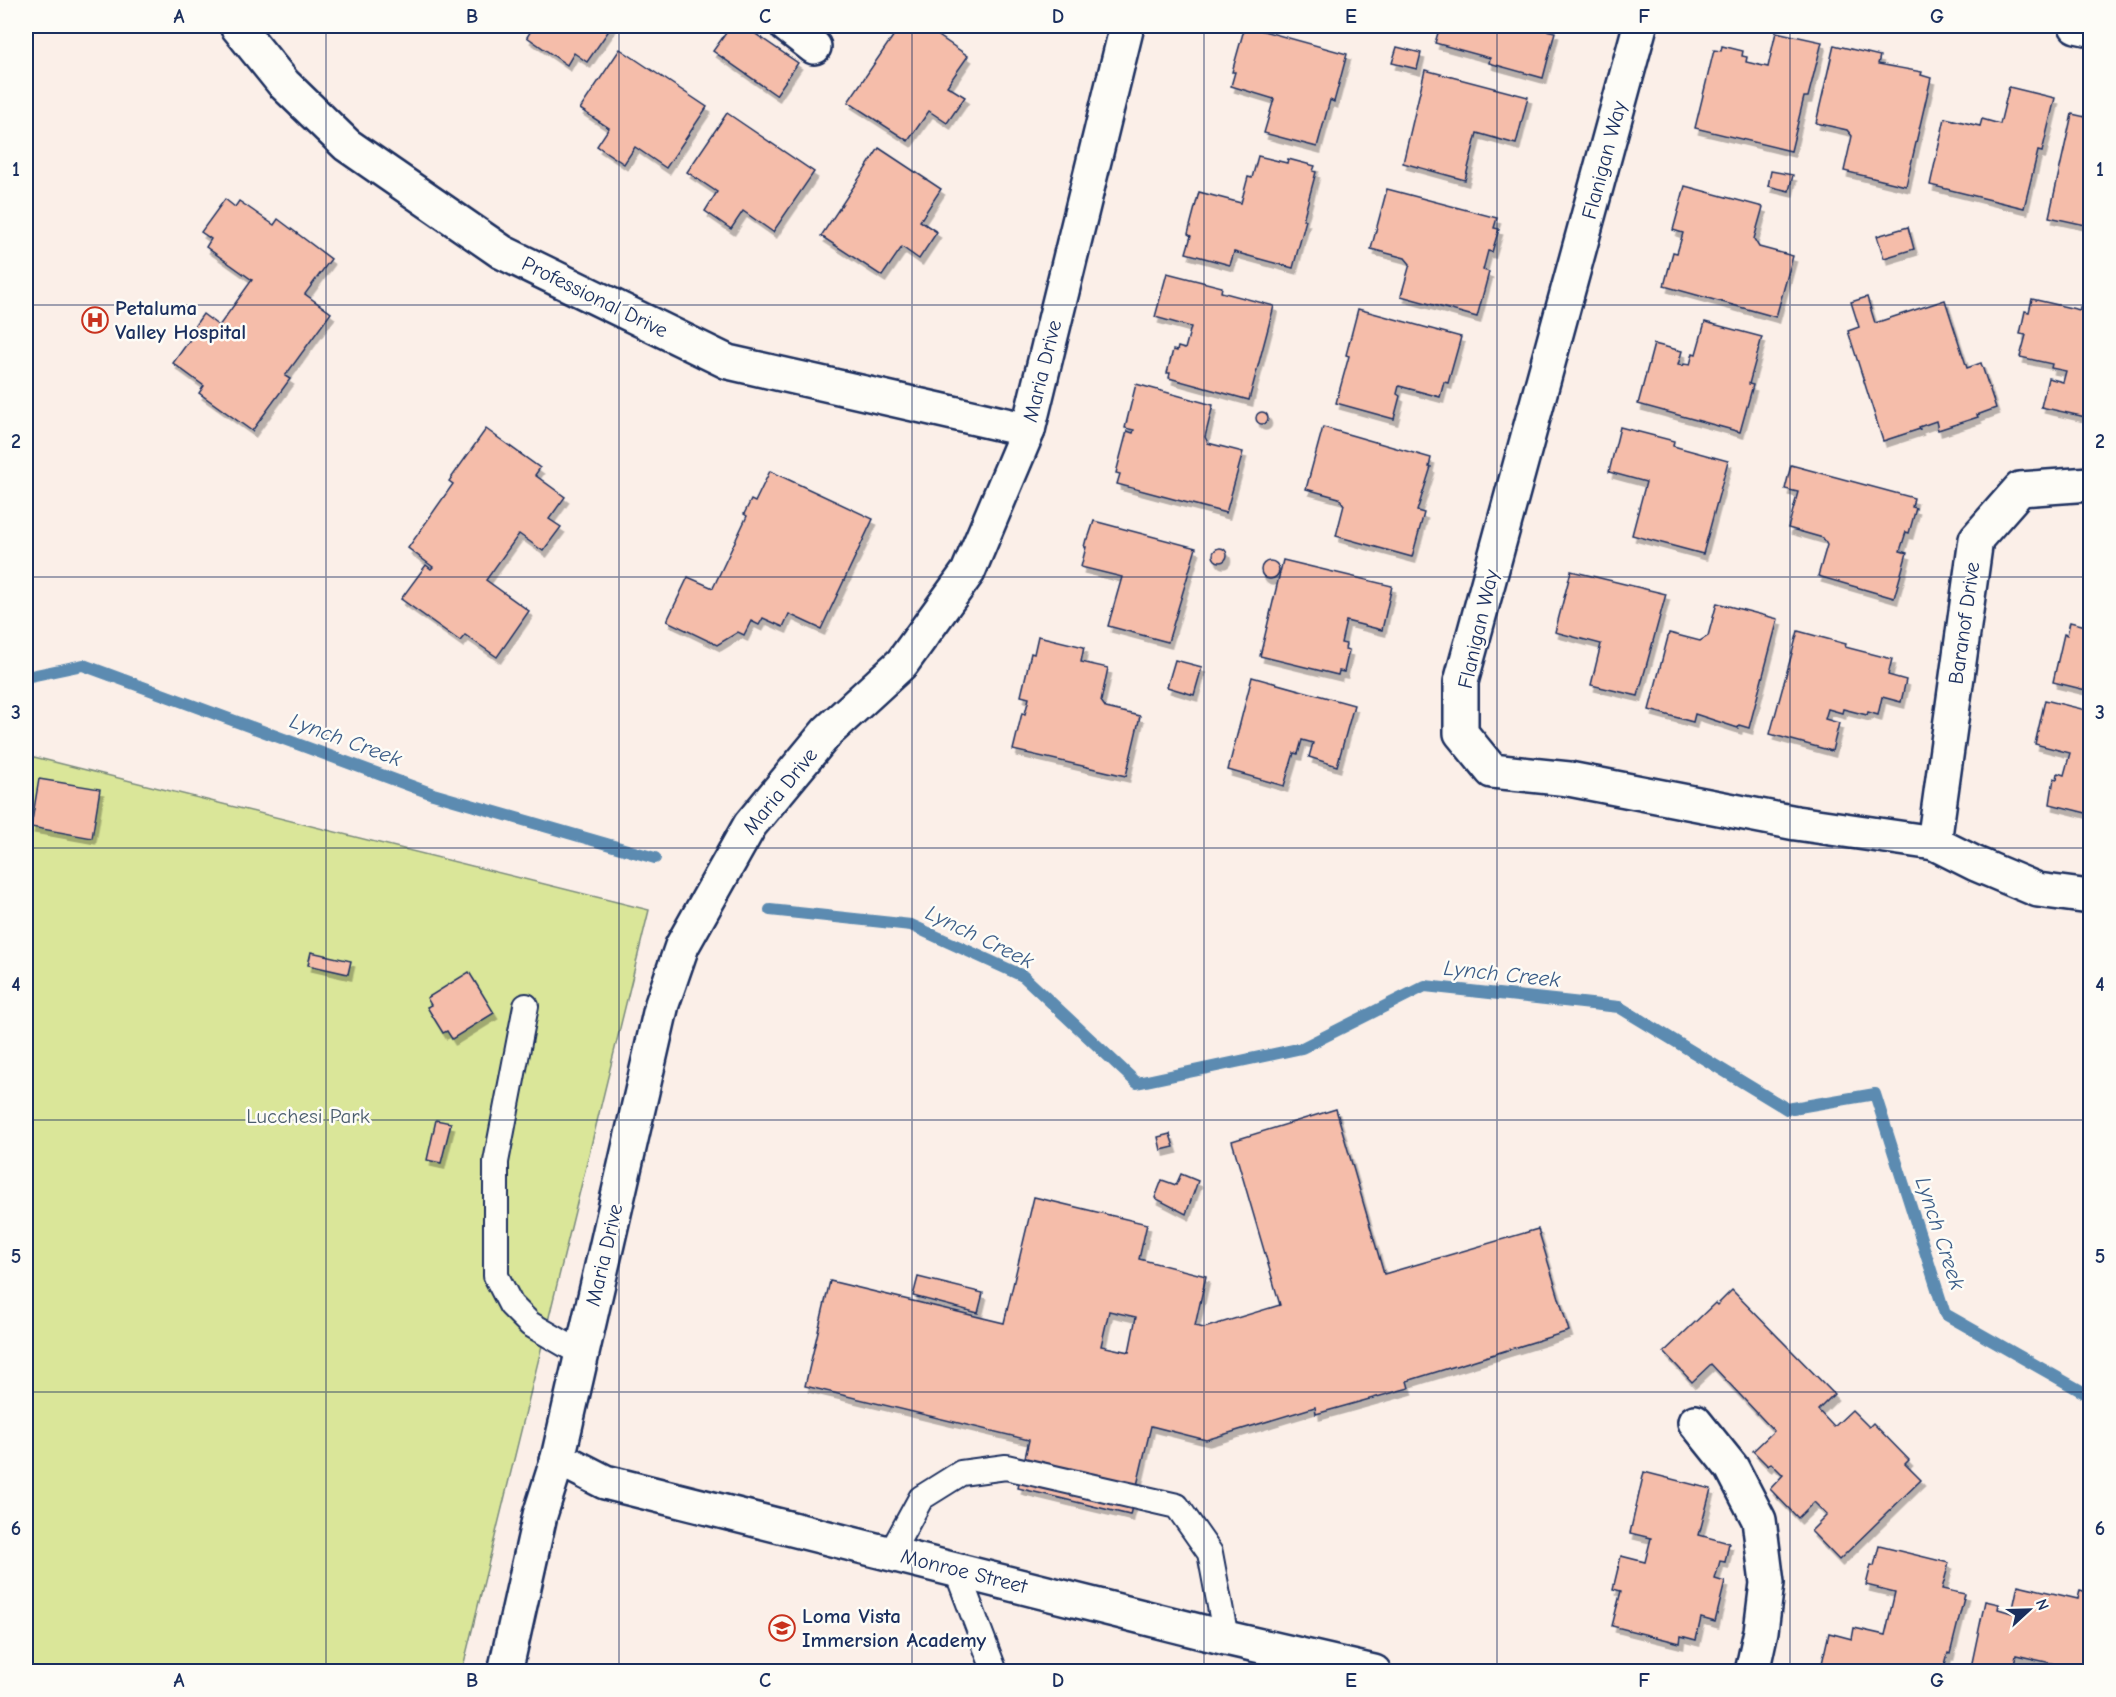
<svg xmlns="http://www.w3.org/2000/svg" width="2116" height="1697" viewBox="0 0 2116 1697" font-family="'Comic Neue',sans-serif">
<defs>
<filter id="shadow"><feDropShadow dx="3.5" dy="6" stdDeviation="0" flood-color="#0004"/></filter>
</defs>
<rect width="100%" height="100%" fill="#fbefe8"/>
<filter id="ink" filterUnits="userSpaceOnUse"><feTurbulence type="fractalNoise" baseFrequency=".0167" numOctaves="2"/><feDisplacementMap in="SourceGraphic" scale="12" xChannelSelector="R" yChannelSelector="G"/><feConvolveMatrix kernelMatrix="1 2 1 2 8 2 1 2 1" color-interpolation-filters="sRGB"/></filter>
<g filter="url(#ink)">
<!-- green -->
<path fill="#dae699" stroke="#7a8a7c" stroke-width="1.5" d="M26,755L649,910L462,1671H26Z"/>
<g fill="none" stroke-linecap="round" stroke-linejoin="round">
<!-- stream -->
<g stroke="#5c8bb1" stroke-width="12">
<path d="M26,677L83,665L433,794L655,858"/>
<path d="M770,910L911,925L1023,976L1137,1083L1302,1048L1425,986L1619,1007L1787,1109L1875,1094L1945,1314L2090,1396"/>
</g>
</g>
<!-- building -->
<g fill="#f5bdaa" stroke="#1b2f5e" stroke-width="1.5" fill-rule="evenodd" filter="url(#shadow)">
<path d="M534,26H612L587,62L574,53L567,65L527,37Z"/>
<path d="M731,26H744L798,63L776,95L713,51Z"/>
<path d="M900,26H924L968,56L947,86L965,97L947,123L929,111L908,141L848,102Z"/>
<path d="M1245,26L1347,54L1334,102L1330,100L1317,147L1264,133L1274,99L1231,86L1235,72H1232Z"/>
<path d="M1440,26H1528L1555,32L1543,78L1489,63L1490,58L1435,43Z"/>
<path d="M1776,32L1822,42L1808,97H1804L1791,151L1695,128L1714,50L1721,51L1722,46L1743,51L1742,56L1747,57L1746,62L1768,67Z"/>
<path d="M1834,45L1880,56L1878,64L1922,72L1921,75L1931,78L1906,186L1844,171L1852,136L1847,130L1816,123Z"/>
<path d="M1397,47L1421,53L1417,69L1392,63Z"/>
<path d="M620,49L707,107L666,168L635,147L624,164L597,146L609,128L580,109Z"/>
<path d="M1425,70L1528,97L1516,144L1477,133L1465,180L1403,163Z"/>
<path d="M2009,87L2055,98L2042,152L2038,151L2024,208L1930,185L1945,118L1980,126L1982,119L2000,124Z"/>
<path d="M727,113L814,172L773,232L743,211L731,229L705,211L717,192L687,172Z"/>
<path d="M2072,114L2090,118V226L2049,217Z"/>
<path d="M879,148L941,189L920,221L937,232L919,259L902,247L882,276L821,236Z"/>
<path d="M1258,156L1287,163L1288,159L1315,166L1313,171L1316,172L1303,220H1306L1293,268L1234,252L1230,265L1186,253L1191,236L1188,234L1199,192L1241,203L1248,177L1252,178Z"/>
<path d="M1771,171L1793,175L1789,191L1768,186Z"/>
<path d="M1685,186L1763,207L1754,239L1759,247L1793,256L1776,317L1664,286L1673,252L1677,253L1683,233L1673,230Z"/>
<path d="M1387,189L1497,218L1494,228L1499,229L1492,252L1488,251L1483,270L1489,272L1477,317L1401,296L1410,264L1405,258L1371,249Z"/>
<path d="M225,199L235,207L239,201L274,225L278,219L331,259L305,294L331,313L285,376L290,379L252,431L199,393L204,386L173,363L194,334L191,331L203,314L219,326L252,280L206,247L211,239L201,232Z"/>
<path d="M1908,227L1914,249L1884,258L1877,236Z"/>
<path d="M1167,273L1222,287L1221,292L1274,306L1249,400L1169,378L1170,373H1167L1173,350L1177,351L1178,347L1185,349L1191,327L1155,317Z"/>
<path d="M1867,297L1875,323L1945,300L1967,368L1981,363L1996,408L1977,415L1978,417L1938,430L1936,421L1919,427L1920,429L1883,441L1848,331L1859,327L1851,302Z"/>
<path d="M2032,299L2080,310V307L2090,309V418L2041,407L2048,378L2063,382L2066,371L2051,368L2052,364L2020,357L2026,335L2020,334L2025,311L2029,312Z"/>
<path d="M1358,309L1461,337L1448,383L1444,382L1440,397L1399,386L1397,394L1400,396L1394,419L1336,403L1349,356L1346,355Z"/>
<path d="M1705,322L1762,337L1749,384L1753,385L1740,432L1638,404L1654,344L1682,351L1678,365L1683,366L1684,364L1690,365L1693,353L1696,354Z"/>
<path d="M1136,384L1213,405L1205,437L1208,443L1243,452L1226,513L1117,484L1120,474L1116,473L1127,431L1133,433L1134,430L1125,428Z"/>
<circle cx="1262" cy="418" r="6"/>
<path d="M1323,427L1431,458L1429,467H1431L1417,511L1424,513L1412,557L1336,536L1344,505L1339,498L1306,489Z"/>
<path d="M1620,427L1674,441L1673,446L1728,461L1703,554L1632,535L1646,482L1609,472Z"/>
<path d="M486,429L540,468L535,475L565,497L549,519L561,527L543,551L519,534L486,580L529,611L497,657L465,635L460,641L401,599L426,565L431,569L433,567L408,548L453,484L449,481Z"/>
<path d="M1791,465L1914,498L1912,507L1916,508L1909,533L1906,532L1900,551L1907,553L1894,598L1818,576L1827,545L1823,538L1788,528L1798,492L1785,489Z"/>
<path d="M770,471L873,519L821,629L789,614L783,627L763,618L759,625L751,621L744,635L738,632L717,645L667,621L688,577L713,588L747,516L744,514L751,500L755,502Z"/>
<path d="M1094,521L1196,548L1168,642L1108,626L1122,577L1081,567L1086,547H1084L1086,539H1088Z"/>
<circle cx="1220" cy="555" r="7"/>
<path d="M1283,560L1392,586L1382,630L1346,621L1341,643L1346,644L1345,649L1349,650L1344,672L1339,671L1338,675L1260,656Z"/>
<circle cx="1270" cy="570" r="9"/>
<path d="M1571,571L1666,594L1638,696L1591,685L1601,644L1555,632Z"/>
<path d="M1717,603L1778,619L1749,728L1739,725L1738,728L1695,714L1693,722L1649,710L1669,633L1700,641L1708,636Z"/>
<path d="M2070,622L2090,627V691L2053,682L2064,634L2067,635Z"/>
<path d="M1798,631L1846,644L1845,647L1892,659L1888,675L1906,680L1901,702L1882,697L1878,715L1868,712L1867,715L1843,709L1842,713L1828,709L1825,719L1839,723L1832,751L1770,734Z"/>
<path d="M1038,636L1084,647L1081,662L1108,668L1101,701L1106,708L1140,716L1126,776L1013,750L1022,713L1025,714L1029,698L1021,696L1031,653L1034,654Z"/>
<path d="M1175,660L1202,667L1194,695L1167,687Z"/>
<path d="M1252,677L1354,705L1337,766L1309,757L1313,743L1302,740L1298,754L1294,753L1284,786L1228,770Z"/>
<path d="M2045,700L2090,711V814L2050,804L2054,778L2057,779L2058,773L2064,775L2070,753L2035,744Z"/>
<path d="M39,779L100,789L92,838L31,827Z"/>
<path d="M311,952L351,961L348,974L308,965Z"/>
<path d="M469,972L494,1013L452,1039L447,1031L443,1033L427,1007L431,1005L427,998Z"/>
<path d="M1336,1109L1384,1274L1538,1229L1569,1331L1407,1381L1409,1388L1316,1414L1315,1407L1206,1440L1151,1426L1130,1515L1018,1488L1029,1440L805,1386L830,1281L1004,1323L1034,1197L1147,1224L1139,1259L1206,1276L1195,1326L1204,1328L1280,1305L1232,1141ZM1109,1311L1136,1317L1129,1352L1101,1346Z"/>
<path d="M436,1120L451,1123L441,1163L427,1160Z"/>
<path d="M1170,1134L1174,1147L1161,1150L1158,1137Z"/>
<path d="M1181,1174L1198,1181L1186,1214L1155,1198L1162,1180L1176,1185Z"/>
<path d="M918,1277L983,1293L978,1313L913,1296Z"/>
<path d="M1732,1290L1834,1394L1818,1410L1834,1427L1852,1410L1869,1427L1873,1423L1909,1460L1905,1464L1921,1480L1839,1560L1811,1531L1827,1515L1814,1502L1798,1518L1770,1489L1783,1475L1771,1463L1768,1466L1753,1451L1774,1431L1711,1364L1692,1382L1664,1352L1715,1303L1717,1305Z"/>
<path d="M1644,1472L1711,1489L1699,1535L1729,1543L1725,1562L1720,1561L1715,1579L1725,1582L1715,1622L1701,1618L1696,1640L1681,1636L1680,1643L1612,1626L1621,1591L1613,1589L1621,1556L1645,1562L1651,1538L1630,1533Z"/>
<path d="M1879,1546L1949,1563L1942,1589L1965,1594L1950,1654L1948,1653L1943,1672H1820L1829,1633L1852,1639L1854,1628L1885,1635L1895,1592L1866,1585L1871,1565L1874,1566Z"/>
<path d="M2018,1585L2078,1599L2080,1590L2090,1593V1672H2059L2060,1665L2016,1655L2012,1672H1970L1985,1601L1999,1604L1998,1609L2012,1613Z"/>
</g>
<g fill="none" stroke-linecap="round" stroke-linejoin="round">
<!-- service casing -->
<g stroke="#1b2f5e" stroke-width="28">
<g id="service">
<path d="M526,1006L496,1162V1276L511,1305L530,1324L582,1354"/>
<path d="M891,1553L921,1498L961,1473L1006,1467L1177,1506L1210,1553L1226,1638"/>
<path d="M956,1569L995,1672"/>
</g>
</g>
<!-- minor casing -->
<g stroke="#1b2f5e" stroke-width="38">
<g id="minor">
<path d="M237,26L284,84L347,145L502,252L728,362L1028,430"/>
<path d="M787,26L814,47"/>
<path d="M1640,26L1461,682V733L1492,771L1569,779L1796,823L1934,843L1976,864L2038,890L2090,897"/>
<path d="M2076,26L2090,29"/>
<path d="M1934,843L1976,539L2020,489L2090,484"/>
<path d="M1695,1422L1732,1468L1759,1520L1767,1583L1761,1631L1752,1672"/>
<path d="M558,1458L605,1482L1226,1638L1374,1672"/>
</g>
</g>
<!-- tertiary casing -->
<g stroke="#1b2f5e" stroke-width="38">
<path id="tertiary" d="M505,1672L540,1515L558,1458L662,1004L682,946L750,825L827,732L902,663L968,572L1028,430L1127,26"/>
</g>
<!-- service -->
<use href="#service" stroke="#fdfcf7" stroke-width="24"/>
<!-- minor -->
<use href="#minor" stroke="#fdfcf7" stroke-width="33"/>
<!-- tertiary -->
<use href="#tertiary" stroke="#fdfcf7" stroke-width="33"/>
</g>
</g>
<!-- grid -->
<path fill="none" stroke="#1b2f5e" stroke-width="1.5" stroke-opacity="0.55" d="M326,26V1672M619,26V1672M912,26V1672M1204,26V1672M1497,26V1672M1790,26V1672M26,305H2090M26,577H2090M26,848H2090M26,1120H2090M26,1392H2090"/>
<!-- icons -->
<defs>
<g id="hospital-ring" transform="scale(1.35)"><circle r="9.5" fill="#fdfcf7" stroke="#c8321e" stroke-width="1.5"/><path d="M-5-5h3v3.5h4V-5h3V5h-3V1.5h-4V5h-3Z" fill="#c8321e"/></g>
<g id="school-ring" transform="scale(1.35)"><circle r="9.5" fill="#fdfcf7" stroke="#c8321e" stroke-width="1.5"/><path d="M0-5L7-2L0 1L-7-2ZM-4 1L0 2.5L4 1V4Q0 6-4 4Z" fill="#c8321e"/></g>
</defs>
<g fill-rule="evenodd">
<use href="#hospital-ring" x="95" y="320"/>
<use href="#school-ring" x="782" y="1628"/>
</g>
<g text-anchor="middle" stroke-width="5" stroke-linejoin="round" paint-order="stroke">
<!-- street labels -->
<g font-size="21" fill="#1b2f5e" stroke="#fdfcf7">
<text transform="translate(1604 160) rotate(-75)" y="7">Flanigan Way</text>
<text transform="translate(595 297) rotate(26)" y="7">Professional Drive</text>
<text transform="translate(1042 371) rotate(-76)" y="7">Maria Drive</text>
<text transform="translate(1964 623) rotate(-82)" y="7">Baranof Drive</text>
<text transform="translate(1478 629) rotate(-77)" y="7">Flanigan Way</text>
<text transform="translate(780 791) rotate(-51)" y="7">Maria Drive</text>
<text transform="translate(604 1255) rotate(-77)" y="7">Maria Drive</text>
<text transform="translate(964 1571) rotate(14)" y="7">Monroe Street</text>
</g>
<!-- poi labels -->
<g font-size="21" font-weight="bold" fill="#1b2f5e" stroke="#fdfcf7" text-anchor="start">
<text x="115" y="315">Petaluma<tspan x="115" dy="24">Valley Hospital</tspan></text>
<text x="802" y="1623">Loma Vista<tspan x="802" dy="24">Immersion Academy</tspan></text>
</g>
<!-- park labels -->
<g font-size="21" fill="#4b5d6d" stroke="#fdfcf7">
<text x="308" y="1123">Lucchesi Park</text>
</g>
<!-- water labels -->
<g font-size="22" font-style="italic" fill="#3c5d88" stroke="#fdfcf7">
<text transform="translate(346 739) rotate(20)" y="8">Lynch Creek</text>
<text transform="translate(980 936) rotate(26)" y="8">Lynch Creek</text>
<text transform="translate(1502 973) rotate(6)" y="8">Lynch Creek</text>
<text transform="translate(1941 1233) rotate(72)" y="8">Lynch Creek</text>
</g>
</g>
<!-- margin -->
<rect width="2116" height="1697" fill="none" stroke="#fdfcf7" stroke-width="66"/>
<!-- north arrow -->
<g transform="translate(2029 1610) rotate(68)" stroke="#fdfcf7" stroke-width="4.5" paint-order="stroke">
<path d="M0-4.5L10 22L0 15L-10 22Z" fill="#1b2f5e"/>
<text y="-9" font-size="16" font-weight="bold" text-anchor="middle" fill="#1b2f5e">N</text>
</g>
<rect x="33" y="33" width="2050" height="1631" fill="none" stroke="#1b2f5e" stroke-width="2"/>
<g font-size="20" text-anchor="middle" font-weight="bold" fill="#1b2f5e">
<text x="179" y="23">A</text>
<text x="472" y="23">B</text>
<text x="765" y="23">C</text>
<text x="1058" y="23">D</text>
<text x="1351" y="23">E</text>
<text x="1644" y="23">F</text>
<text x="1937" y="23">G</text>
<text x="16" y="176">1</text>
<text x="2100" y="176">1</text>
<text x="16" y="448">2</text>
<text x="2100" y="448">2</text>
<text x="16" y="719">3</text>
<text x="2100" y="719">3</text>
<text x="16" y="991">4</text>
<text x="2100" y="991">4</text>
<text x="16" y="1263">5</text>
<text x="2100" y="1263">5</text>
<text x="16" y="1535">6</text>
<text x="2100" y="1535">6</text>
<text x="179" y="1687">A</text>
<text x="472" y="1687">B</text>
<text x="765" y="1687">C</text>
<text x="1058" y="1687">D</text>
<text x="1351" y="1687">E</text>
<text x="1644" y="1687">F</text>
<text x="1937" y="1687">G</text>
</g>
</svg>
